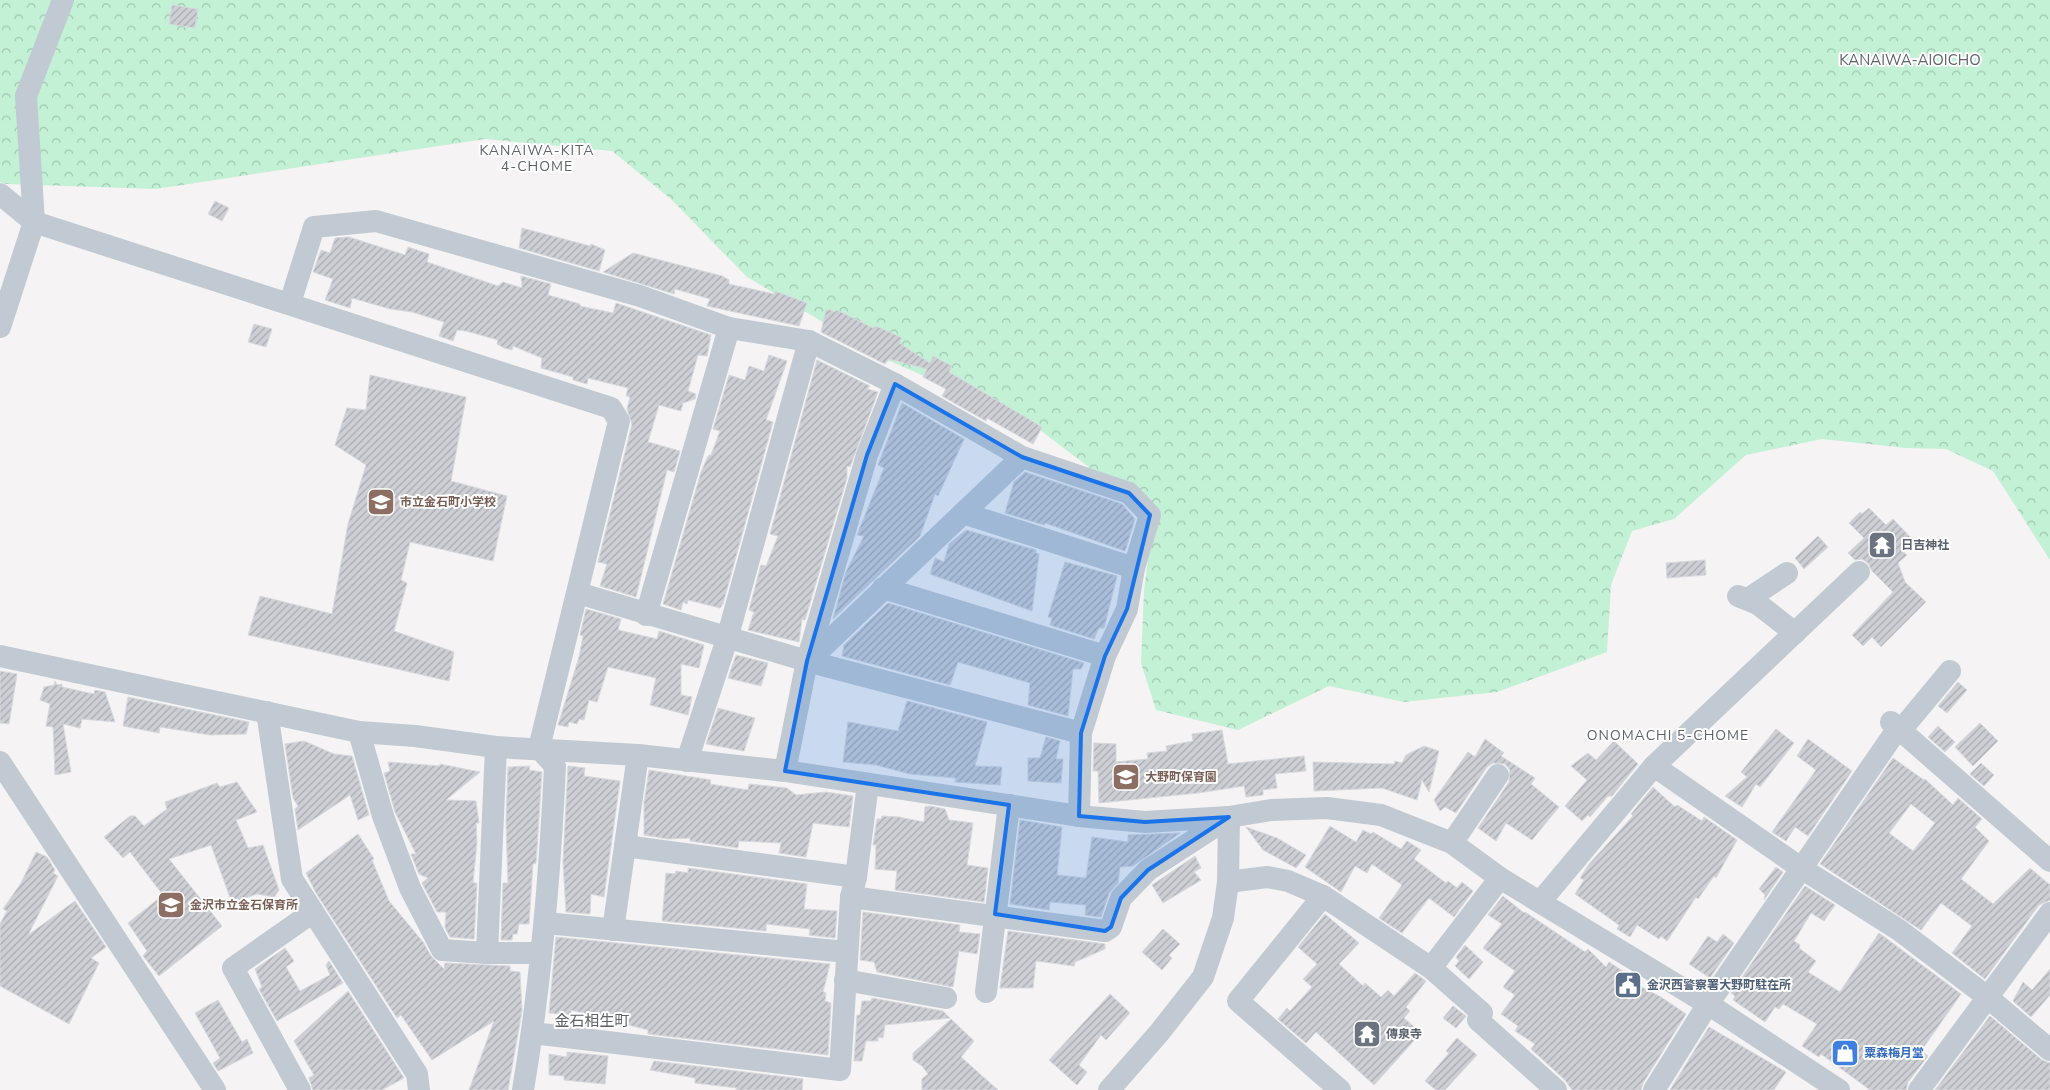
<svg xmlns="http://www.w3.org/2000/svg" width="2050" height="1090" viewBox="0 0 2050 1090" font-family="'Nunito Sans','Noto Sans JP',sans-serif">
<defs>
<pattern id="forest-crowns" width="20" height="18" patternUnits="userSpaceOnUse" patternTransform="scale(1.25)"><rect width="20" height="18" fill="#c3f1d5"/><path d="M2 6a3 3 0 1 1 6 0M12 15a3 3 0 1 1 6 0" fill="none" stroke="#a0c6b0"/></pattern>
<pattern id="building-hatch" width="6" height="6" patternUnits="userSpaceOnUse" patternTransform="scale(1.25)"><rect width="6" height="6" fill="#cdcfd5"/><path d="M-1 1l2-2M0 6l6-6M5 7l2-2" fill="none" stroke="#a8abb0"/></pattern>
</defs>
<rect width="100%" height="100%" fill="#f5f3f3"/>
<!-- forest -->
<path fill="url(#forest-crowns)" d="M0,0H2050V560L1993,471L1946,449L1906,448L1822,439L1746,455L1674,519L1632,531L1611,585L1607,652L1497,692L1404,702L1329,686L1238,730L1156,710L1141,663L1144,591L1152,526L1123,493L1028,421L885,359L747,277L671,199L612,151L485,139L156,189L6,184L0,182Z"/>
<!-- building -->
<g fill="url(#building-hatch)" stroke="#d7d9de" fill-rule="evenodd">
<path d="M172,5L198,9L195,28L169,24Z"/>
<path d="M215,201L229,208L222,221L208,214Z"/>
<path d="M522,228L590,246L591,244L605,250L599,271L519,248Z"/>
<path d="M349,237L405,255L408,247L429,254L427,262L498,286L503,282L522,288L521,276L551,284L548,295L580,304V306L613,313L616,303L711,335L707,356L698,355L688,391L696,394L695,399L683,403L681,411L659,405L648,442L680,451L674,472L667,470L636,597L600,586L607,564L598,562L632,424L627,409L630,397L626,396L628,388L588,378L587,384L573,380V377L541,368L542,358L513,346L512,350L504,348L497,344L498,340L466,331L457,330L453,341L439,336L444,322L412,312L390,309L352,298L350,308L325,300L333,279L313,272L321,250L330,253L335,238Z"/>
<path d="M633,253L722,276L729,280V284L774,294L775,291L807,303L799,326L707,306L710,299L675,289L674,294L603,272Z"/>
<path d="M829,309L834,312L837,310L873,328L876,326L902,338L899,343L930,363L933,356L952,366L949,372L1042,427L1033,444L987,418L986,421L942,396L946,389L923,377L927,369L889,359L885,364L821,332L826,310L828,311Z"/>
<path d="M254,324L272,329L266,347L248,342Z"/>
<path d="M769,355L787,361L766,420L773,422L723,604L720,608L688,600L687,604L683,602L681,610L663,604L701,472L708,456L711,455L720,431L713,429L729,375L745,380L749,366L764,371Z"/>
<path d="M817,360L870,386L867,389L878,392L850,467L847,466V478L805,620L802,619L799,642L748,630L754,612L749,610L761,565L766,566L778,536L770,534Z"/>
<path d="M370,375L466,397L451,481L507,496L493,561L410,542L401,580L407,583L394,631L454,652L449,681L248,635L260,596L332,614L348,524L366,465L335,445L347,408L366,410Z"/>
<path d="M902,403L964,439L938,496L935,494L920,536L833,619L846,572L864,536L857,535L884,468L878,465Z"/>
<path d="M1025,472L1122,504L1135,519L1125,551L1045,523L1044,525L1005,513L1014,482Z"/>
<path d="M1869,508L1886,525L1893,519L1913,540L1902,551L1907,555L1898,563L1905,582L1926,602L1881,647L1872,637L1863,646L1852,635L1893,592L1872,571L1868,563L1862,559L1855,560L1848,553L1864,538L1849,523L1860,512L1862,514Z"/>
<path d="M966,530L1036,550V553L1039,554L1032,611L930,574L935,558L944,562L949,544Z"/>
<path d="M1818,536L1828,547L1804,569L1795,558Z"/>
<path d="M1705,560L1706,575L1667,578L1666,563Z"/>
<path d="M1065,562L1117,576L1104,628H1099L1094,639L1050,625L1052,618L1048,617Z"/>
<path d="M888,603L1084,663L1081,669H1073L1068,716L1028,705L1030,683L958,662L950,685L842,656L844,645Z"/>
<path d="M586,609L621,619L618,630L657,639L659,631L704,645L699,668L681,664V695L692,697L688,715L650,705L656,678L608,667L597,702L589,700L584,720L579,719L577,724L569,722L568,727L558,725L579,657L583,636L580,635Z"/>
<path d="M736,655L768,663L761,686L728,678Z"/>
<path d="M0,671L17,674L9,724L0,723Z"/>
<path d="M55,681L57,685L62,684V687L94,694L95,690L105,692L115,722L82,719L80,728L63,724L71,772L55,775L53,727L46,726L50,704L40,700L44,687L54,685Z"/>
<path d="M1958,682L1967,690L1947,713L1938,706Z"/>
<path d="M128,697L249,722L246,734L210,735L160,727L159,733L123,726Z"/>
<path d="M907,701L987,722L975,766L1002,767L1000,785L955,782L956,778L910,774L876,765L843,762L848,722L898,731Z"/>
<path d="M718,708L755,718L744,751L706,744Z"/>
<path d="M1980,723L1998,741L1973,766L1955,747Z"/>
<path d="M1938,726L1955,742L1945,752L1928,737Z"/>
<path d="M1776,729L1794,743L1760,787L1756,784L1742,807L1725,796L1747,777L1741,772Z"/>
<path d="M1222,730L1228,764L1304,756L1306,771L1275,774L1277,788L1263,790V795L1246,797L1244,786L1198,793L1099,803L1098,771H1093L1094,743L1116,744V762L1148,759L1147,753L1167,751L1166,746L1193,741L1192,734Z"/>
<path d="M1046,737L1060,741L1056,759H1063L1061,783L1028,781V758H1040Z"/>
<path d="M1485,739L1504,753L1501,756L1535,778L1531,784L1559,807L1532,840L1506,823L1496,841L1478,828L1509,782L1510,770L1505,764L1493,763L1487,767L1456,813L1445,807L1440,811L1434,800L1468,752L1475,757Z"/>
<path d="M1808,739L1852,771L1808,836L1795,827L1786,841L1772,832L1816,770L1797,756Z"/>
<path d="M304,741L334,754L352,756L369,815L358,820L350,795L298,830L295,809L298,806L293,798L285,744Z"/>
<path d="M1614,741L1638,764L1612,796H1608L1590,817L1588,815L1582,821L1565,806L1587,780L1571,766L1588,753L1596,760Z"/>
<path d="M1424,746L1439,751L1429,792L1422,780L1417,800L1382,788L1314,791L1313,762L1394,764L1395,761L1402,763L1406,755Z"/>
<path d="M1893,758L1924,780L1925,779L1953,805L1958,798L1982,819L1975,827L1989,841L1961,879L1993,904L2030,868L2050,885V900L2039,905L1985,979L1952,953L1972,926L1941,903L1921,930L1820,864ZM1911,804L1935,823L1913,851L1889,833Z"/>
<path d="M388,762L440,766V764L480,772L446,800L476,801L479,823H476L477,842L473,883H477L474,939L450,937L445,928L446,912H437L422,883L428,878L419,874L411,854H416L395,812L384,773L390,771Z"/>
<path d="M1981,763L1994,775L1984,786L1970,774Z"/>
<path d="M530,766L529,770L542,772L536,863L533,864L529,924H519L517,934H513L512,940H501L503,883H508L506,822L508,767Z"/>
<path d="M568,766L585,768L584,776L620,781L604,897L591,894L590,914L566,912L563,862Z"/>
<path d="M649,770L711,780L710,784L748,790L749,784L787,788L796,795L826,792L853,796L849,827L813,823L806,857L779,853L781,843L739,841L738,848L690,841V838L668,839L644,835V803Z"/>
<path d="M237,782L257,812L236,820L248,848L263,845L279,890L274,897L257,894L232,903L211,845L169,859L222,926L159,976L143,956L147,951L128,923L163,895L130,852L123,858L104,837L130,816H135L144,826L167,809L165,802L217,783L220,787Z"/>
<path d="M1653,787L1675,807L1677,805L1702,821L1704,817L1737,840L1716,878L1714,876L1698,899L1696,897L1667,941L1661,936L1659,939L1637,925L1630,937L1617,929L1619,925L1575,894L1584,880L1580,878L1589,864L1633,816L1631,814Z"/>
<path d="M930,806L945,809L949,820L973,823L967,865L988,868L984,902L895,890L897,871L875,869L876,845H873L877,819H881L882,816L899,817L924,822L925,807Z"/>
<path d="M1020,820L1062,827L1057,875L1086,878L1092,837L1128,842V835L1180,833L1133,866L1120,867L1118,883L1109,893L1101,917L1085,915L1086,905L1050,902L1049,910L1010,904Z"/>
<path d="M1330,826L1356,842L1363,830L1371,834L1373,832L1401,849L1407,841L1421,850L1414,859L1446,883L1448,881L1457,888L1462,882L1473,891L1454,917L1429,898L1402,933L1379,918L1402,885L1372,864L1367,873L1355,866L1341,892L1305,867Z"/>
<path d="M1246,827L1277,838L1306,855L1296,868L1263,850Z"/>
<path d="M358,834L374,859L372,860L389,901L423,942L431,956L444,969L445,963L510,966V971L520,972L522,1011L508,1090H469L494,1021L432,1060L401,1015L397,1018L316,893L306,873Z"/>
<path d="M36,852L47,857L55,870L53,873L58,876L28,935L75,901L106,947L91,958L99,963L69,1024L0,986V924L7,911L3,909L21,883Z"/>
<path d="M1195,856L1201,868L1194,872L1201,880L1163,903L1152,885Z"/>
<path d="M1776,867L1783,872L1764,900L1765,895L1759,889Z"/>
<path d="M688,868L807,884L804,909L837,911L835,938L809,935L810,929L766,924V931L662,921L666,873L675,874L676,871L688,873Z"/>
<path d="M1805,886L1835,905L1824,921L1811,913L1794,941L1800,945L1799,948L1816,961L1808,972L1840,992L1879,933L1961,994L1921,1051L1928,1056L1908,1082L1906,1090H1870L1821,1054L1819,1057L1802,1046L1817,1024L1783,1004L1779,1009L1775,1007L1765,1022L1733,1000L1735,996L1731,993Z"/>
<path d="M1503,896L1524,913L1525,912L1585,952L1588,949L1606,967L1609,962L1632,977L1630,981L1661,997L1686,1014L1643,1083L1641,1090H1572L1565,1080L1531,1049L1535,1044L1515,1031L1518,1026L1501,1014L1515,995L1503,987L1515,971L1483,948L1502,924L1488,915Z"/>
<path d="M863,912L960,925L959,932L980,934L977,954L959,951L953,987L877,972L874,962L860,960Z"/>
<path d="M1325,914L1359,943L1339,964L1363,986L1365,983L1381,997L1388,990L1394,996L1415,973L1426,981L1406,1007L1410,1011L1404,1018L1421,1033L1374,1085L1316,1032L1306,1043L1278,1019L1287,1008L1290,1011L1312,987L1303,979L1317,964L1298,947Z"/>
<path d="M1163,929L1180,944L1169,955L1172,958L1162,970L1142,952Z"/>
<path d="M1008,931L1105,944V949L1075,962L1074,966L1036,961L1033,988H1000Z"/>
<path d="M1723,934L1734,943L1710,978L1689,964L1708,936L1717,942Z"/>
<path d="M556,937L830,964L823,992L826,993L825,1001L831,1003L828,1055L648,1034V1030L571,1010V1015L549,1013Z"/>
<path d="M1465,945L1483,962L1469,979L1455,966L1459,961L1456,957Z"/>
<path d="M285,948L294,961L286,967L300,991L330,975L326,965L329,961L343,983L277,1021L259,989L262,987L255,969Z"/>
<path d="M2050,969V995L2031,1017L2013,1001L2023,982L2032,990Z"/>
<path d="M348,991L404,1078L382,1090H313L309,1078L314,1075L294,1041Z"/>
<path d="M1110,994L1130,1013L1106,1040L1101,1035L1079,1065L1087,1072L1077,1085L1049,1060Z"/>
<path d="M872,998L943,1011L950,1018L885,1025L883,1038L878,1037V1041H866L862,1061H854L857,1015H860L862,1001H871Z"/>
<path d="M218,1000L242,1042L247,1039L253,1053L218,1071L213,1063L220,1058L195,1013Z"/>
<path d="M1453,1006L1466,1016L1456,1028L1443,1018Z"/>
<path d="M1990,1016L2042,1060L2050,1063V1090H1935Z"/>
<path d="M951,1019L974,1041L961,1057L998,1090H922V1079L928,1074L922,1066L913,1060V1053Z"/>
<path d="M1709,1027L1786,1072L1774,1090H1670Z"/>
<path d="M1457,1038L1477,1055L1445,1090H1436L1425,1081L1449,1053L1446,1051Z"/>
<path d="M567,1052L608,1056L605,1084L564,1080V1076L549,1075V1054L567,1057Z"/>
<path d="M654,1061L803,1079L802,1090H736L737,1088L695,1083V1078L650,1070Z"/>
</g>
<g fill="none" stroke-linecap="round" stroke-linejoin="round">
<!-- minor -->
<g stroke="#c1cad2" stroke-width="22">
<path d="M0,194L34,222L611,408L619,421L539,748L555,766C550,875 541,983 523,1090"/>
<path d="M290,303L314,227L376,221L640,296L729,328L809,341L895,384L1022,457L1129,493L1150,515L1134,568L1127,609L1105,656L1081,733L1079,816"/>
<path d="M0,327L34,222L26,96L63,0"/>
<path d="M963,513L1134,568"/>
<path d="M883,588L1105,656"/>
<path d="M578,593L807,661L1081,733"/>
<path d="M1738,596L1758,604L1795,633"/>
<path d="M1748,599L1787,573"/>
<path d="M646,615L729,328"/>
<path d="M0,656L359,732L415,736L496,747L638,755L785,771L1079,816L1145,822L1229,817L1271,810L1327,808L1381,815L1452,843L1500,878L1708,1004L1839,1090"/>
<path d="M808,661L1022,457"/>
<path d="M267,712L292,879L417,1074L419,1090"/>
<path d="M1891,722L2050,861"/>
<path d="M1901,730L1950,671"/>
<path d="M359,732L383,816L410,888L442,950L487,953H541"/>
<path d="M687,761L727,639L809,341"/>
<path d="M0,762L215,1090"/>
<path d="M1654,766L1801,868L1899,930L1986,996L2050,1050"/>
<path d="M785,771L807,661L867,455L895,384"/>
<path d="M1452,843L1498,775"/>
<path d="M625,846L856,877"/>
<path d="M1228,882L1267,877L1288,881L1323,896L1431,968L1482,1013L1478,1020L1556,1090"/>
<path d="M1323,896L1238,1001L1340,1090"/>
<path d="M851,897L1105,931L1111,927L1121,898L1148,870L1228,818"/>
<path d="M1540,902L1654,766L1859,572"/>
<path d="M546,923L847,952"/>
<path d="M613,930L638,755"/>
<path d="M487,953L496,747"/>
<path d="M1431,968L1500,878"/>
<path d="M845,980L946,998"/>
<path d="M986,992L1009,805"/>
<path d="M533,1033L840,1070L851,897L856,877L868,784"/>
<path d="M300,1090L233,968L313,912"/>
<path d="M1109,1090L1159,1033L1203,977L1223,918L1228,882L1229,817"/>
<path d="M1654,1090L1708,1004L1898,728"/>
<path d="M1919,1090L2050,913"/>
</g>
</g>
<!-- marked area -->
<path fill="#1a73e8" fill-opacity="0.2" stroke="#1a73e8" stroke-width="4" stroke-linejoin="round" d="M895,384L1022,457L1129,493L1150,515L1127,609L1105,656L1081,733L1079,816L1145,822L1229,817L1148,870L1121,898L1111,927L1105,931L995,914L1009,805L785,771L807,661L867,455Z"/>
<!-- icons -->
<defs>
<g id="school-square" transform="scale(1.4375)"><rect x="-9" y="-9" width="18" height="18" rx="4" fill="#8d6e63" stroke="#fff"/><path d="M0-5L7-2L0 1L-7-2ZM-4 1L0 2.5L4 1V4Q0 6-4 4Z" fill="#fff"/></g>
<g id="temple-square" transform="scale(1.4375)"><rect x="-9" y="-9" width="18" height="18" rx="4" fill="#6b7280" stroke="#fff"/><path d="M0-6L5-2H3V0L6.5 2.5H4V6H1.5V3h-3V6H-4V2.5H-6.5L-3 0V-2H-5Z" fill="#fff"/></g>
<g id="civic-square" transform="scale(1.4375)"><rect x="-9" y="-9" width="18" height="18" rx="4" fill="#5c6f8a" stroke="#fff"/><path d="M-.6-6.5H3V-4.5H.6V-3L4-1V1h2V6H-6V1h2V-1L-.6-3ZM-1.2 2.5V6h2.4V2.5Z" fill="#fff"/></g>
<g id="shop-square" transform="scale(1.4375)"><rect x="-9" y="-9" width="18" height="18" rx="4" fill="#3f7fe0" stroke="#fff"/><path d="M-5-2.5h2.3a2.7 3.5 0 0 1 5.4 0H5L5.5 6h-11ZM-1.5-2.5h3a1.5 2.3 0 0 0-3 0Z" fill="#fff"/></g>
</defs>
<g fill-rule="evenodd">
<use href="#school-square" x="381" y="502"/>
<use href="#temple-square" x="1882" y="545"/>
<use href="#school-square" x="1126" y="777"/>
<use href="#school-square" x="171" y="905"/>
<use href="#civic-square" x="1628" y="985"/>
<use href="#temple-square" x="1367" y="1034"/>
<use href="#shop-square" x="1845" y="1053"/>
</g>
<g text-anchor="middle" stroke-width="4" stroke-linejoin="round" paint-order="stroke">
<!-- education labels -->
<g font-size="12" font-weight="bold" fill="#785e54" stroke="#fff" text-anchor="start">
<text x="400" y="506">市立金石町小学校</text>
<text x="1145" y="781">大野町保育園</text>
<text x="190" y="909">金沢市立金石保育所</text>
</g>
<!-- worship labels -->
<g font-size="12" font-weight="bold" fill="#5b616d" stroke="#fff" text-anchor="start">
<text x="1901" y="549">日吉神社</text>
<text x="1386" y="1038">傳泉寺</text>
</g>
<!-- service labels -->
<g font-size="12" font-weight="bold" fill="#4e5e75" stroke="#fff" text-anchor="start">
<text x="1647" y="989">金沢西警察署大野町駐在所</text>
</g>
<!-- shop labels -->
<g font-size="12" font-weight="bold" fill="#366cbe" stroke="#fff" text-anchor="start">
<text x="1864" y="1057">粟森梅月堂</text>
</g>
<!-- neighbourhood labels -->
<g font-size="14" letter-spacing="1" fill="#5f6368" stroke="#fff">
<text x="537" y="155">KANAIWA-KITA<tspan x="537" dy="16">4-CHOME</tspan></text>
<text x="1668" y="740">ONOMACHI 5-CHOME</text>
</g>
<!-- quarter labels -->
<g font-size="15" fill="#5f6368" stroke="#fff">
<text x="1910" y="65">KANAIWA-AIOICHO</text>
<text x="592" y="1026">金石相生町</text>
</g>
</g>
</svg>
